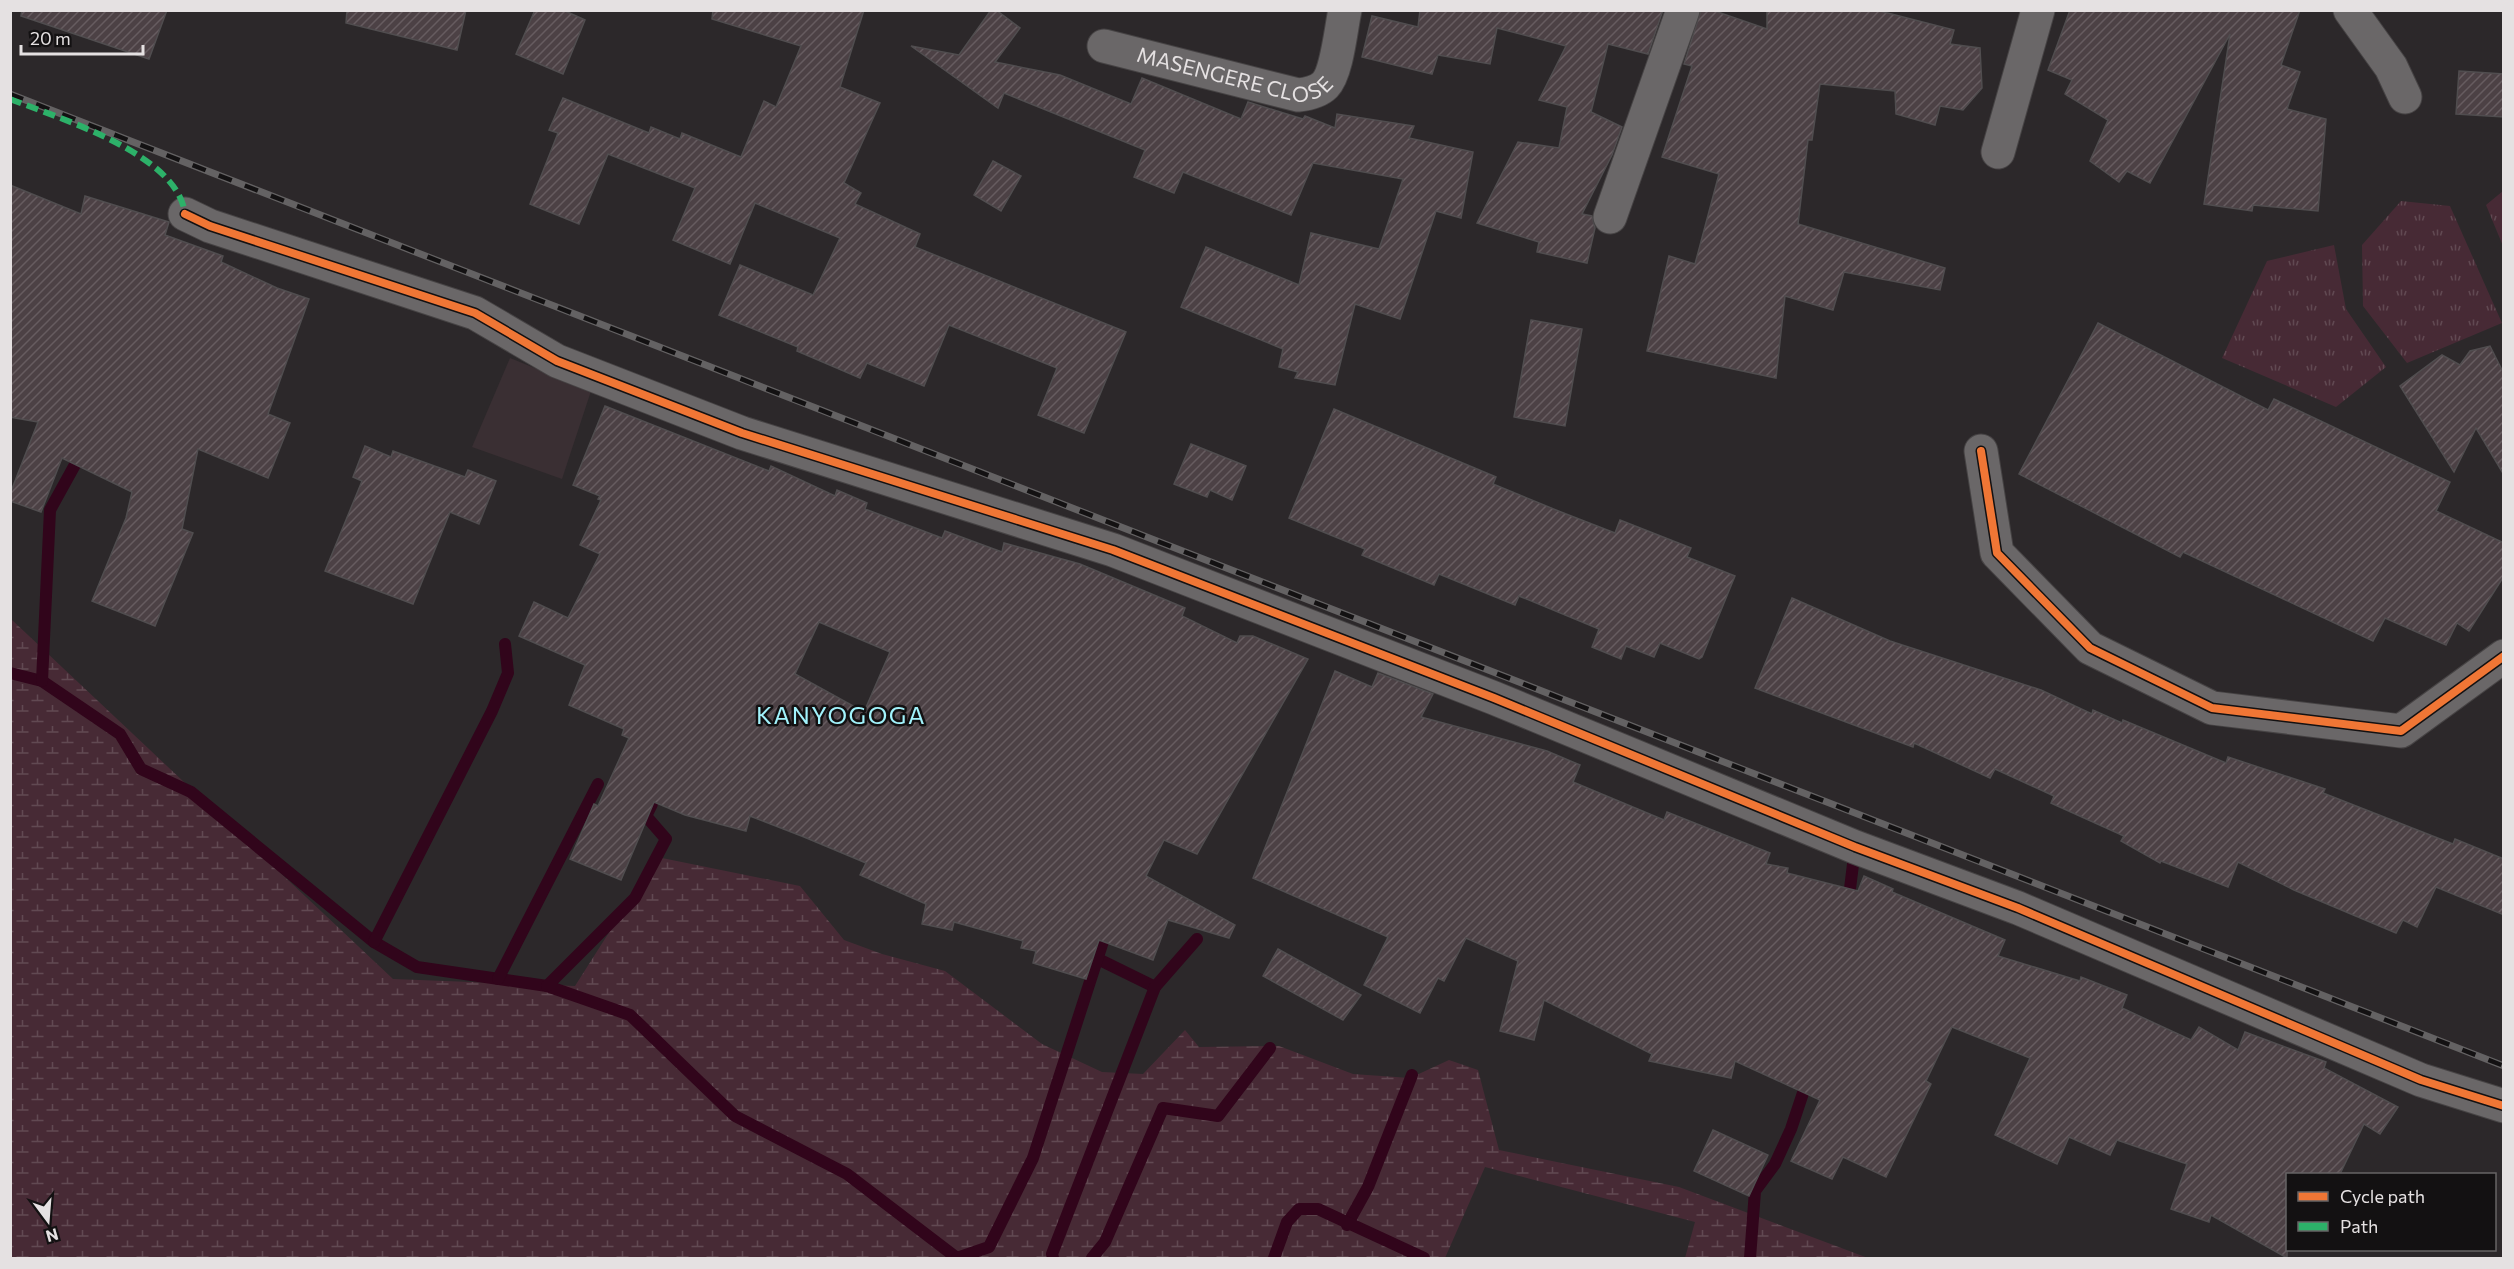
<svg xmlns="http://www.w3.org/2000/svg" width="2514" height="1269" viewBox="0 0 2514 1269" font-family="Commissioner,sans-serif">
<defs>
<pattern id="grass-tufts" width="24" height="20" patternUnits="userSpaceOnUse" patternTransform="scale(1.5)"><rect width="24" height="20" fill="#472a35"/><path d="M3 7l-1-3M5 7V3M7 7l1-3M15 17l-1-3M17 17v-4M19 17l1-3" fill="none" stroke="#614952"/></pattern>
<pattern id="wetland-marsh" width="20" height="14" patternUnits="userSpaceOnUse" patternTransform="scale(1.5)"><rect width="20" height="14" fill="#472a35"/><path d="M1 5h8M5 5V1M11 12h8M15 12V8" fill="none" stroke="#614952"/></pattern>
<pattern id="building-hatch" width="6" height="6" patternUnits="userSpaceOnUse" patternTransform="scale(1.5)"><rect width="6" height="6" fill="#4c4145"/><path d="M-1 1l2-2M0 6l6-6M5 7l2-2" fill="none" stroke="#665c60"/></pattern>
</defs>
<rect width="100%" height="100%" fill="#2c282a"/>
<!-- built -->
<path fill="#3a2f33" d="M510,358L591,391L562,479L472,447Z"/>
<!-- grass -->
<g fill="url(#grass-tufts)">
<path d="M2503,191V246L2486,205Z"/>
<path d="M2401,201L2450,206L2502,323L2407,363L2363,306L2362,245Z"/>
<path d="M2334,245L2346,309L2386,367L2336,407L2222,358L2267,261Z"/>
</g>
<!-- wetland -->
<path fill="url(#wetland-marsh)" d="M11,619L393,979L575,986L657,857L800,886L844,940L882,954L945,971L1042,1044L1102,1072L1143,1074L1185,1030L1199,1047L1279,1046L1353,1074L1410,1078L1449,1060L1478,1070L1499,1150L1679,1187L1868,1258H1685L1695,1222L1485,1167L1445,1258H11Z"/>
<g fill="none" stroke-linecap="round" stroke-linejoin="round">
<!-- stream -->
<g stroke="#31051b" stroke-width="12">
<path d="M10,673L42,681L120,734L141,769L191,792L374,942L417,967L547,986L630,1015L735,1116L847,1174L957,1258"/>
<path d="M42,681L50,510L82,452"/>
<path d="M1848,905L1855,848"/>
<path d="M374,942L492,711L508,673L505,644"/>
<path d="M1098,959L1155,987"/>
<path d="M498,979L598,784"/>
<path d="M547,986L635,898L666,839L646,816L652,804"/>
<path d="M1347,1225L1368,1187L1412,1075"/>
<path d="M957,1258L989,1247L1033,1158L1108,926"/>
<path d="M1053,1258L1052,1254L1155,987L1197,939"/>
<path d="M1092,1258L1105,1242L1163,1108L1218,1116L1270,1048"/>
<path d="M1274,1258L1287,1222L1299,1209H1318L1424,1258"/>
<path d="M1750,1258L1755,1191L1775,1164L1791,1129L1803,1093L1813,1079"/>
</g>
</g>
<!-- building -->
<g fill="url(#building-hatch)" stroke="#504d4f" stroke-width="1.5" fill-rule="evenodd">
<path d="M22,10H167L149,59L21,16Z"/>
<path d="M347,10H466L457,50L346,23Z"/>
<path d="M535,10H563L585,20L563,74L516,54Z"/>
<path d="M713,10H864L840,87L880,103L844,183L861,193L855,204L920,234L915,247L1126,332L1084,433L1038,415L1057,368L949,325L924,386L867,363L860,378L797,351L798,347L719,315L740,265L813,295L840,238L755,203L730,264L673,240L695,188L608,154L579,224L530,204L558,133L549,130L563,98L649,133L651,127L680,139L682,133L741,157L764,101L776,107L801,46L712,19Z"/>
<path d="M991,10H996L1020,28L995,62L1060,75L1131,104L1142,78L1241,119L1248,102L1303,119L1305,116L1335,128L1337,114L1414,126L1409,138L1473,152L1461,218L1436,211L1400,319L1355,304L1335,385L1295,378L1298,372L1279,367L1283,349L1181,307L1206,247L1299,285L1311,233L1379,249L1403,179L1313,163L1291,215L1183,172L1174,193L1134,177L1145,150L1004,93L998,108L911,46L959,55Z"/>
<path d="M1420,10H1663L1648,54L1608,44L1591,112L1622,127L1612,155L1582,214L1592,216L1595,228L1587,263L1537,252L1539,242L1477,223L1518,142L1559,148L1567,107L1539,100L1566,46L1497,28L1490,64L1438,55L1432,74L1362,57L1372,16L1418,27Z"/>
<path d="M1701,10H1712L1767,29V10H1876L1954,30L1950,44L1980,48L1982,88L1963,110L1940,106L1935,125L1896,114L1895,91L1820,84L1812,140H1808L1798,224L1945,268L1940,290L1844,272L1833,310L1785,296L1776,378L1647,351L1669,256L1695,264L1719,174L1662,157L1692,66L1684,64Z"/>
<path d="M2070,10H2300L2281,65L2300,72L2287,109L2326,119L2318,211L2253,205L2252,211L2204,204L2230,34L2150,183L2127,171L2119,182L2090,161L2108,120L2065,94L2072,80L2048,70Z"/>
<path d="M2459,71L2504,74V117L2456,114Z"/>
<path d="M993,161L1021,176L1001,211L974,195Z"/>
<path d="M10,185L81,214L85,196L169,222L165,235L223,256L221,262L277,288L309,299L268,414L290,423L268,478L198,449L182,529L193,533L155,626L92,601L126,518L132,492L62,458L41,512L10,501V494L38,422L10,417Z"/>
<path d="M1531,320L1582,329L1565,426L1514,417Z"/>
<path d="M2098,323L2268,410L2274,399L2450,482L2436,511L2504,543V576L2469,631L2457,623L2446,645L2385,618L2373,641L2183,552L2180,557L2019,474Z"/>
<path d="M2490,346L2504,374V475L2476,428L2454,472L2400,386L2442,355L2460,365L2470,351Z"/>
<path d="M605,406L769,471L771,466L835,496L837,490L867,503L865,509L942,538L945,531L1002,552L1004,543L1080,564L1185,608L1182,616L1237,643L1240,636H1253L1308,659L1197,854L1164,840L1146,876L1235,925L1229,938L1168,920L1153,960L1099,940L1086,979L1033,963L1036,951L1021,948L1023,941L954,922L952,930L922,924L926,904L860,875L866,863L804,837L750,816L746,831L685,815L654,802L621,880L570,859L594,804L598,806L629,738L622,735L624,729L569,705L585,665L519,636L534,602L568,618L600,554L580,545L601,500L598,499L600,496L573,485ZM819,622L890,652L864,712L795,674Z"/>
<path d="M1334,409L1496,477L1493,484L1561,512L1615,533L1620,520L1691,548L1687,557L1735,576L1702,657L1699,659L1660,643L1654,657L1626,646L1621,659L1592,647L1599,629L1519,596L1515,605L1439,574L1434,585L1362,555L1365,549L1289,518Z"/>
<path d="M1191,444L1246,466L1232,500L1210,490L1207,497L1174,484Z"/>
<path d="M365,446L391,457L393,451L465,477L468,470L496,481L479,524L450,512L413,604L325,571L362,481L353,477Z"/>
<path d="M1792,598L1890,641L2041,690L2092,714L2093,710L2122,723L2123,720L2226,763L2228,757L2325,789L2323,793L2453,844L2455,839L2504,859V915L2436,887L2417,927L2403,920L2396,933L2294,890L2238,862L2228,887L2161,861L2160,863L2121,841L2124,836L2051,803L2054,796L1995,769L1990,778L1914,743L1913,747L1755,688Z"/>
<path d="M1335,671L1372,687L1378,673L1433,694L1421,717L1547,751L1580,765L1573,782L1664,820L1667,812L1770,853L1766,864L1788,868L1787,873L1858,891L1864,876L1893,889L1892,892L2005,940L1998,956L2080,981L2081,977L2127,995L2122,1008L2191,1040L2199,1027L2238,1050L2245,1032L2326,1062L2324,1068L2398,1107L2380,1134L2364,1124L2340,1174H2288L2287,1258L2211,1215L2209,1222L2171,1209L2187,1164L2117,1140L2110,1155L2069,1137L2057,1164L1995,1135L2030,1058L1952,1027L1926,1081L1931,1084L1886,1177L1843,1157L1832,1179L1791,1161L1820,1100L1735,1061L1731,1078L1649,1061L1652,1054L1544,1000L1534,1040L1500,1031L1518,961L1466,938L1444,981L1438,978L1420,1013L1364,985L1388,937L1253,878Z"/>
<path d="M1278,949L1361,995L1343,1020L1263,976Z"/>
<path d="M1713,1130L1768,1155L1749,1196L1694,1171Z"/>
</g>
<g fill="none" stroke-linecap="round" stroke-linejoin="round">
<!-- minor casing -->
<g stroke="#464344" stroke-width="35">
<g id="minor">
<path d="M2350,10L2391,67L2405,97"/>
<path id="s1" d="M1104,46L1298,95C1308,94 1318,92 1325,85C1337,73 1341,28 1345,10"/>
<path d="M1998,152L2038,10"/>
<path d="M185,214L210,226L475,313L557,361L742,433L1113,550L1494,698L1855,847L2018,908L2421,1080L2504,1106"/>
<path d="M1610,217L1683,10"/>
<path d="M1981,451L1997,553L2090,648L2212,708L2401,731L2504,656"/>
</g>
</g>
<!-- minor -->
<use href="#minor" stroke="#6a6768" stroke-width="33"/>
<!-- rail casing -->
<g stroke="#646263" stroke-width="7">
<path id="rail" d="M10,94L2504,1066"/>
</g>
<!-- rail -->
<use href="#rail" stroke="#131112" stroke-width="4.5" stroke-dasharray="14" stroke-linecap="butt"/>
<!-- quiet -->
<path stroke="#2db169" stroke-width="6" stroke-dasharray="12 6" stroke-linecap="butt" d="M10,99C61,119 178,154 185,214"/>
<!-- cycleway casing -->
<g stroke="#131112" stroke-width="11">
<g id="cycleway">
<path d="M185,214L210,226L475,313L557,361L742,433L1113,550L1494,698L1855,847L2018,908L2421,1080L2504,1106"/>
<path d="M1981,451L1997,553L2090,648L2212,708L2401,731L2504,656"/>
</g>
</g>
<!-- cycleway -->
<use href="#cycleway" stroke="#f07635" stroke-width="8"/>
</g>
<g text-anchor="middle" stroke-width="5" stroke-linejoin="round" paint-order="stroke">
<!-- street labels -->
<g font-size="21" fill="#e5e1e2" stroke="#131112">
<text dy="7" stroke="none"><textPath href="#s1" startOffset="135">MASENGERE CLOSE</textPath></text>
</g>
<!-- quarter labels -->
<g font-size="24" letter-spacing="1.5" fill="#a2f3fc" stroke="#131112">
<text x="841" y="724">KANYOGOGA</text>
</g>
</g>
<!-- border -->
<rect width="2514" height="1269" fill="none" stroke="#e5e1e2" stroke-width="24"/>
<!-- legend -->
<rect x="2286" y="1173" width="210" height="78" fill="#131112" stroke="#676465" stroke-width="1.5"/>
<rect x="2298" y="1192" width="30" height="9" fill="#f07635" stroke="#676465" stroke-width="1.5"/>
<text x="2340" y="1203" font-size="18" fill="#e5e1e2">Cycle path</text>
<rect x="2298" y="1222" width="30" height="9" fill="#2db169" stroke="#676465" stroke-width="1.5"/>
<text x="2340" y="1233" font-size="18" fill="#e5e1e2">Path</text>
<!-- north arrow -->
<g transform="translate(48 1221) rotate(164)" stroke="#131112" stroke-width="4.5" paint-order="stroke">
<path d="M0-4.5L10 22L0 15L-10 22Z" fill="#e5e1e2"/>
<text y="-9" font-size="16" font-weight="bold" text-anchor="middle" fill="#e5e1e2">N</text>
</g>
<!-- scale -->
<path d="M21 45v9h122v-9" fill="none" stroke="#e5e1e2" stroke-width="3"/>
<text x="30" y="45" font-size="18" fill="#e5e1e2" stroke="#131112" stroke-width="4.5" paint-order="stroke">20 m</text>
</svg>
